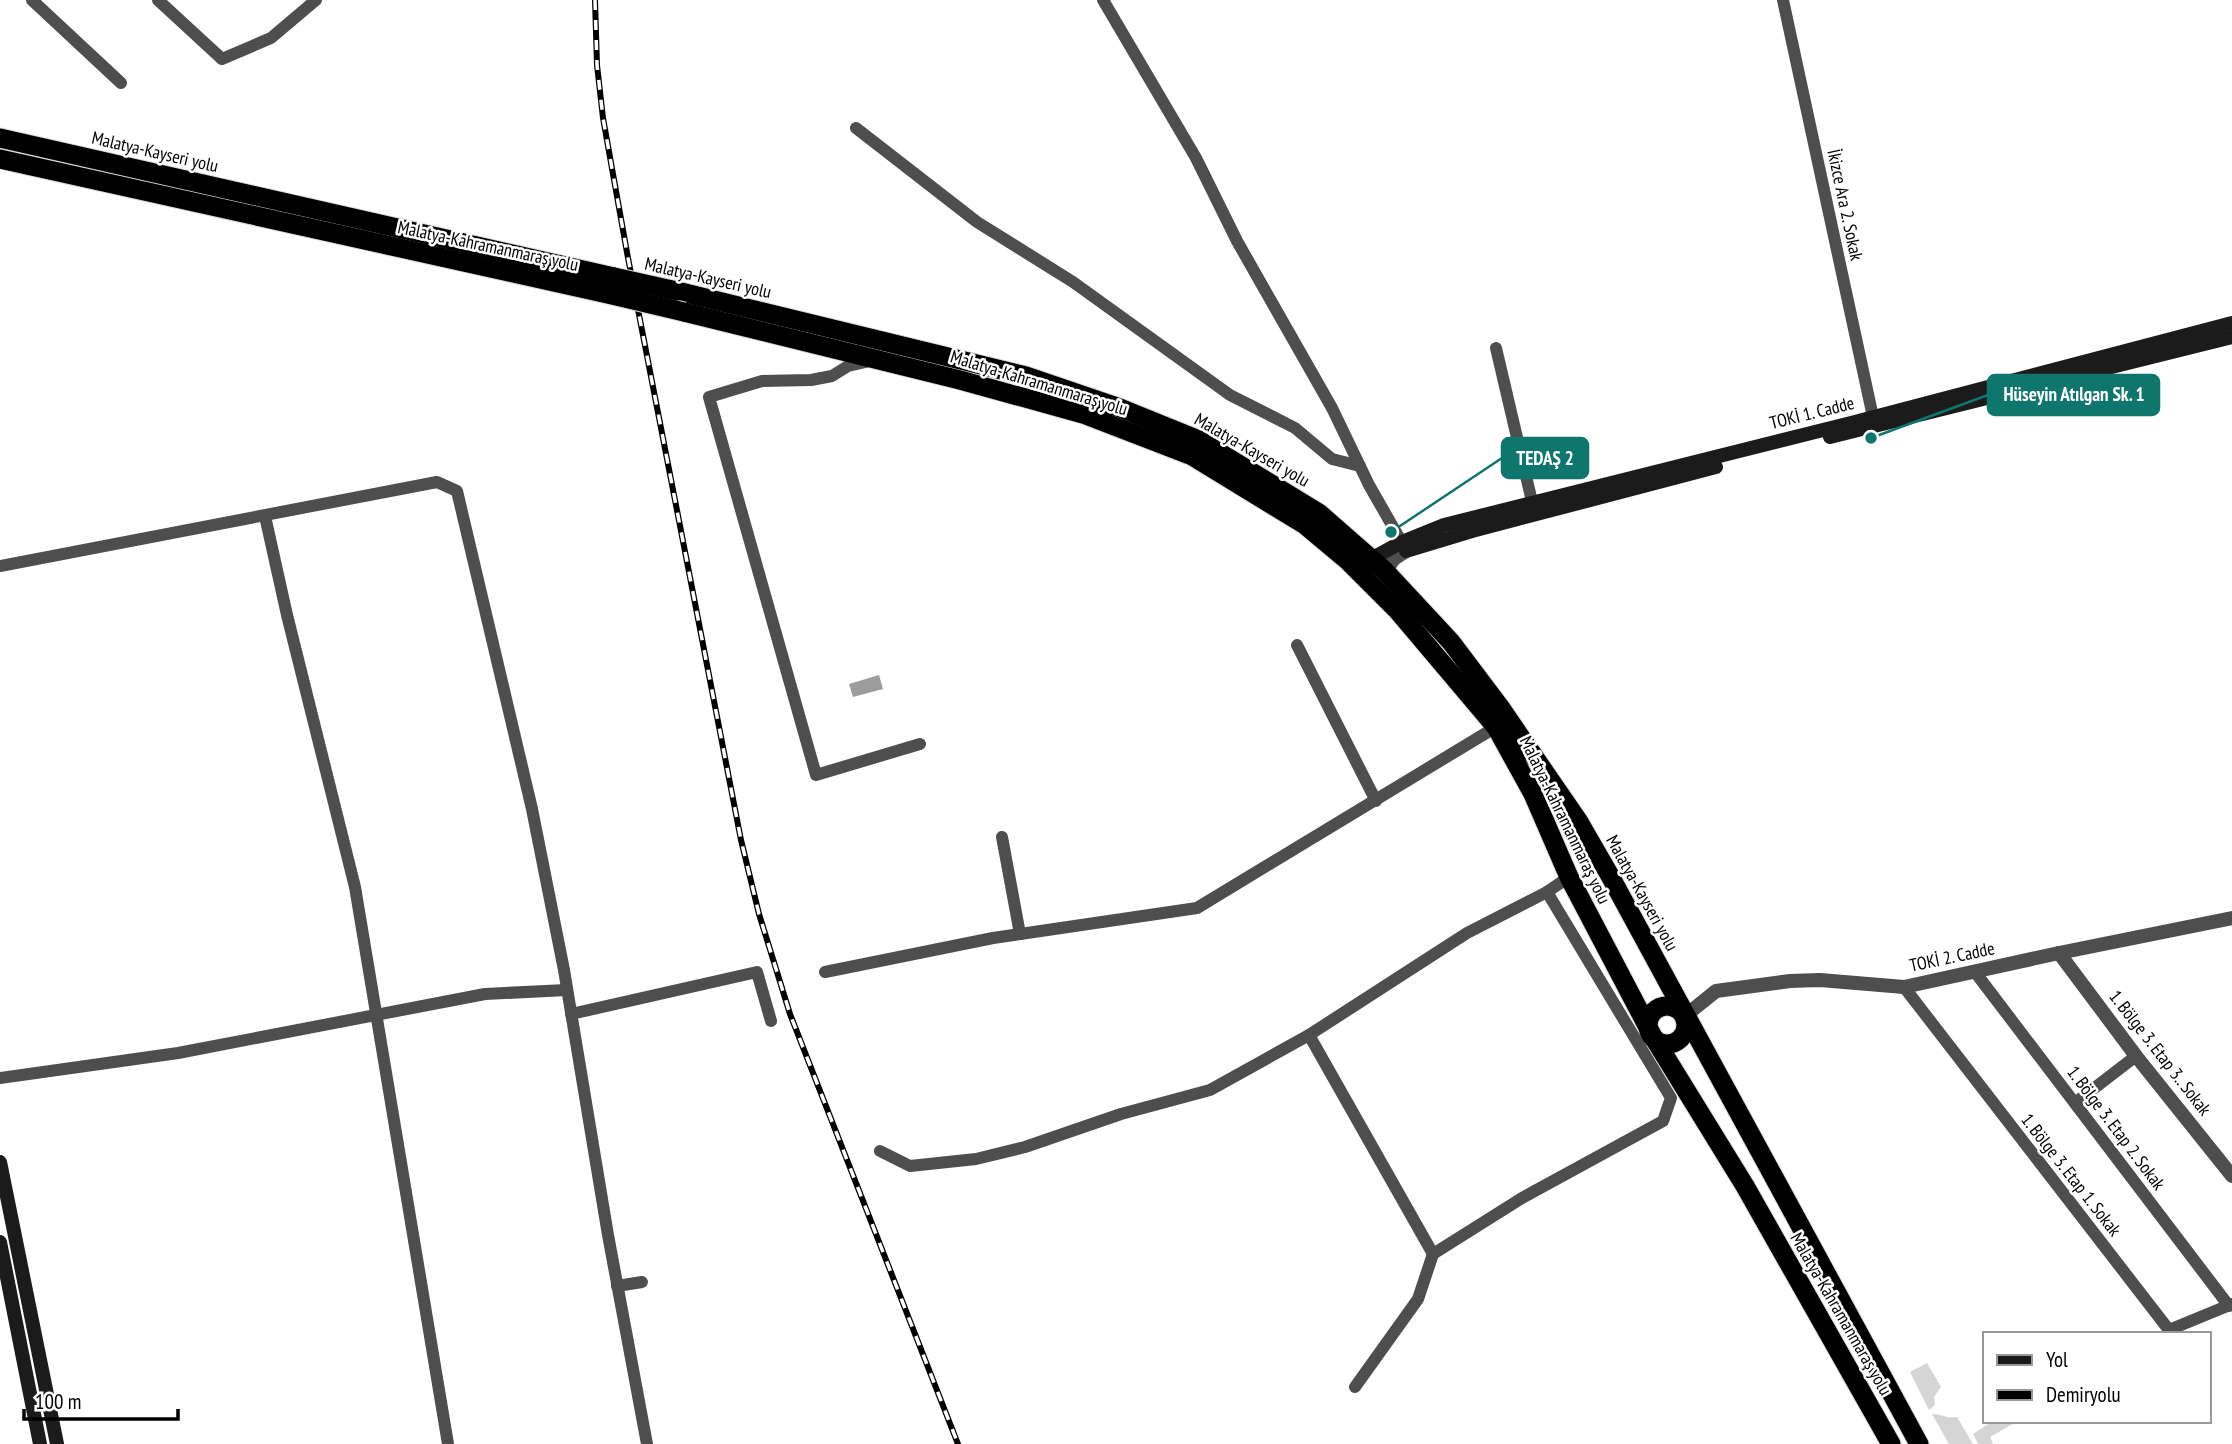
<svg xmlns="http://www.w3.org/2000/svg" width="2232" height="1444" viewBox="0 0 2232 1444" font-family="'PT Sans Narrow',sans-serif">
<rect width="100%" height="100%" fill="#fff"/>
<!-- green -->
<g fill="#d5d5d5">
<path d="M1927,1363L1941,1387L1934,1397L1935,1405L1929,1410L1910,1372Z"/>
<path d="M1932,1414C1941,1414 1947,1419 1957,1417L1973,1444H1949Z"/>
<path d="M1993,1421H2018L1990,1437L1993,1444H1978L1973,1434Z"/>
</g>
<!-- water -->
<path fill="#9c9c9c" d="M879,675L883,689L853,697L849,684Z"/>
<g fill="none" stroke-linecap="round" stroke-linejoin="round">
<!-- trunk casing -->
<g stroke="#dbdbdb" stroke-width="21">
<g id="trunk">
<path d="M0,138L614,277"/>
<path d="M0,159L612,295"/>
<path d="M677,291L1026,376L1120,408L1199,440L1319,513L1385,571L1451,642L1500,707L1579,822L1609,874L1919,1444"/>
<path d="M684,312L960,380L1083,414L1192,456L1305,525L1348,561L1398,611L1496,727L1533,794L1569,877L1652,1035L1745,1186L1891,1444"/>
<circle cx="1667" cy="1025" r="19"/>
</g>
</g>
<!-- minor -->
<g stroke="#4e4e4e" stroke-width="12">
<path d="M32,0L121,83"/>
<path d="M158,0L222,59L271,38L316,0"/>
<path d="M1103,0L1196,158L1237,241L1332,408L1369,485L1405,548"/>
<path d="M1783,0L1873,417"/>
<path d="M856,128L977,222L1073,282L1230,395L1295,428L1332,459L1360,466"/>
<path d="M1496,348L1534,510"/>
<path d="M870,361L848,366L832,376L811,380L762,381L709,397L816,775L920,744"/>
<path d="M265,516L287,615L355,887L448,1444"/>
<path d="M0,566L437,482L457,491L532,809L564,970L608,1235L647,1444"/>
<path d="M1297,645L1376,801"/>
<path d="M1002,837L1020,934"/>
<path d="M825,972L993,938L1197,908L1496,727"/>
<path d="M1975,972L2229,1306"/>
<path d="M1904,987L2169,1330L2232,1304"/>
<path d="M571,1014L757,972L771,1021"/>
<path d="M1309,1035L1433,1254L1522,1198L1663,1121L1671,1098L1547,892"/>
<path d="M0,1078L178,1053L485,994L567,990"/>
<path d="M2075,1103L2136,1056"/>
<path d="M880,1151L910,1166L976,1159L1025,1147L1121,1114L1210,1090L1309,1035L1467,933L1547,892L1569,877"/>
<path d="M617,1286L642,1282"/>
<path d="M1355,1387L1418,1299L1433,1254"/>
</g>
<!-- tertiary -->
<g stroke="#4e4e4e" stroke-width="14">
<path d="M1385,571L1394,559L1406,551"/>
<path d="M2059,953L2136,1056L2232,1176"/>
<path d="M1685,1016L1716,991L1790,981L1820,980L1904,987L2059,953L2232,918"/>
</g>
<!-- secondary -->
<g stroke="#1b1b1b" stroke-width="14">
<path d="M1830,437L2232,337"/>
<path d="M1406,551L1472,531L1716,467"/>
<path d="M1371,559L1402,542L1444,525L1851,423L2232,323"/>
<path d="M0,1162L57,1444"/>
<path d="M0,1242L40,1444"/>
</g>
<!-- trunk -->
<use href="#trunk" stroke="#000" stroke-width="19"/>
<!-- rail casing -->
<g stroke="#000" stroke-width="6">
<path id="rail" d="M595,0L597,65L603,118L628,258L741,840L759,914L790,1014L958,1444"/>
</g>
<!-- rail -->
<use href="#rail" stroke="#fff" stroke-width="3.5" stroke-dasharray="10" stroke-linecap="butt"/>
<!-- trunk-bridge casing -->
<g stroke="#dbdbdb" stroke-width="21" stroke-linecap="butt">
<g id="trunk-bridge">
<path d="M614,277L677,291"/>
<path d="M612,295L684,312"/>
</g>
</g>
<!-- trunk-bridge -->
<use href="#trunk-bridge" stroke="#000" stroke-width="19"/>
</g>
<g text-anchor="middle" stroke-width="5" stroke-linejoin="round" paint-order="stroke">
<!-- street labels -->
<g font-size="18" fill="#000" stroke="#fff">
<text transform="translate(155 152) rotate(13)" y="6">Malatya-Kayseri yolu</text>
<text transform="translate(1845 205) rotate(78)" y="6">İkizce Ara 2. Sokak</text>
<text transform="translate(488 246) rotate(12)" y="6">Malatya-Kahramanmaraş yolu</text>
<text transform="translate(708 278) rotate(13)" y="6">Malatya-Kayseri yolu</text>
<text transform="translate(1039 383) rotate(17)" y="6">Malatya-Kahramanmaraş yolu</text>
<text transform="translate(1812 413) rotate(-14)" y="6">TOKİ 1. Cadde</text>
<text transform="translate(1252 450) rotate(30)" y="6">Malatya-Kayseri yolu</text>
<text transform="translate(1565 820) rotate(64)" y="6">Malatya-Kahramanmaraş yolu</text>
<text transform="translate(1642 893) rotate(61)" y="6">Malatya-Kayseri yolu</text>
<text transform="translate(1952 957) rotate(-12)" y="6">TOKİ 2. Cadde</text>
<text transform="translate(2160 1053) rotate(52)" y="6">1. Bölge 3. Etap 3.. Sokak</text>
<text transform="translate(2116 1128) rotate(53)" y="6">1. Bölge 3. Etap 2. Sokak</text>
<text transform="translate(2071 1175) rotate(52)" y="6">1. Bölge 3. Etap 1. Sokak</text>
<text transform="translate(1841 1314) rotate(60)" y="6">Malatya-Kahramanmaraş yolu</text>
</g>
</g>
<!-- callouts -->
<path fill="none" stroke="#0f766e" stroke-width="2.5" d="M1871 438L1988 395M1391 532L1502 458"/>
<g fill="#0f766e" stroke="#fff" stroke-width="2.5">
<circle cx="1871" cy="438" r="7"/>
<circle cx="1391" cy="532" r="7"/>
</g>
<g fill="#0f766e" stroke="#0f766e" stroke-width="2.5">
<rect x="1988" y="375" width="171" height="40" rx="7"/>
<rect x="1502" y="438" width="86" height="40" rx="7"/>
</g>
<g font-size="19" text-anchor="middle" font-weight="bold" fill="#fff">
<text x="2074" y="401">Hüseyin Atılgan Sk. 1</text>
<text x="1545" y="465">TEDAŞ 2</text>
</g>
<!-- legend -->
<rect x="1983" y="1332" width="228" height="91" fill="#ffffff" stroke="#999999" stroke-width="2"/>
<rect x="1997" y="1355" width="35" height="10" fill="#1b1b1b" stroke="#999999" stroke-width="2"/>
<text x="2046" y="1367" font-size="21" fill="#000000">Yol</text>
<rect x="1997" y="1390" width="35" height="10" fill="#000000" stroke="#999999" stroke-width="2"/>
<text x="2046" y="1402" font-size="21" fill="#000000">Demiryolu</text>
<!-- scale -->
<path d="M24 1409v10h154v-10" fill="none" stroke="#000000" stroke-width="3.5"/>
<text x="35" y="1409" font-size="21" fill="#000000" stroke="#ffffff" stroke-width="5" paint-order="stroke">100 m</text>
</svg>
